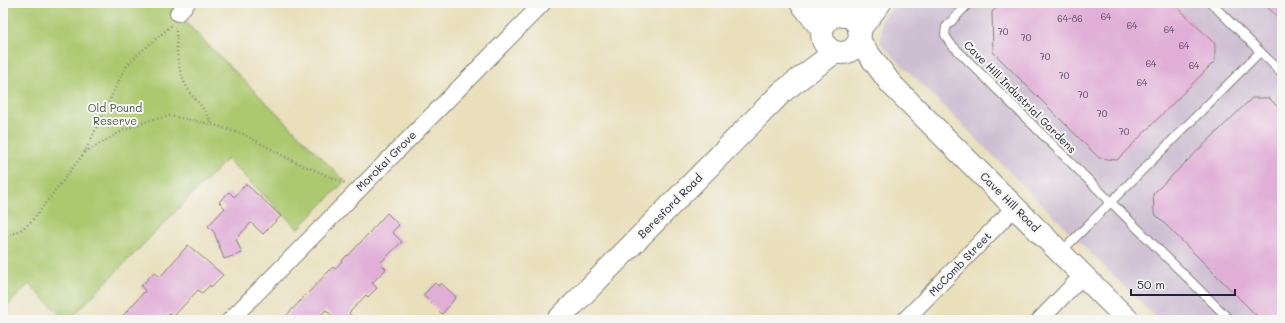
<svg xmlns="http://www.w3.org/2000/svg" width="1285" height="323" viewBox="0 0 1285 323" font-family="Mali,sans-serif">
<rect width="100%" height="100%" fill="#f6f6f2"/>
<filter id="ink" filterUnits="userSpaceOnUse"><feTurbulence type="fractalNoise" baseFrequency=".025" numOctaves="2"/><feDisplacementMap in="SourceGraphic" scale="8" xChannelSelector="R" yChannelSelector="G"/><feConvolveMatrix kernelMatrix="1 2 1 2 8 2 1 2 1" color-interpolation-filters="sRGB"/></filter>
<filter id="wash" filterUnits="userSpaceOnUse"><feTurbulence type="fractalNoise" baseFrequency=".012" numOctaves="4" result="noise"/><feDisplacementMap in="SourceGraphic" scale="16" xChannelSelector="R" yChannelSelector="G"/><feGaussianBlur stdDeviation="0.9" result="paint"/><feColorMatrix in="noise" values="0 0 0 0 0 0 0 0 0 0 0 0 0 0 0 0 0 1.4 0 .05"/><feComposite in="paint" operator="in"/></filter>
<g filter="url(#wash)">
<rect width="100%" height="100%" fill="#e9dfbb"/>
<!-- industrial -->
<path fill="#cdbed2" d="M898,3H1282V320H1158L881,44V20Z"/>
<!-- green -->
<path fill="#acc96f" stroke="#677655" d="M3,3H166L345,181L298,229L227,159L69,320H66L29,284L3,310Z"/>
<g id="blocks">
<!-- building -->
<g fill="#e0aed7">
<path d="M1002,3H1173L1215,44V61L1117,160L1099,158L993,52L992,12Z"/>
<path d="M1263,3H1282V21Z"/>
<path d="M1252,98H1269L1282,111V320H1261L1154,213L1153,194Z"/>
<path d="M246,184L281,216L263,234L251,223L236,239L242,253L224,259L214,232L208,226L225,208L219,202L229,192L234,197Z"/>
<path d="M387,213L399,225L392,232L402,242L380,263L386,269L372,283L377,288L368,297L366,295L349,313L356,320H337L326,310L316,320H282L328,272L333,267L335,269L347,255L348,256Z"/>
<path d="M188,245L223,275L211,287L210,285L202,293L198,290L173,317L169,313L162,320H119L145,291L141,286L154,272L160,277Z"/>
<path d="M435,283L438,286L441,283L456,297L442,314L423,295Z"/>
</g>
</g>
</g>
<g filter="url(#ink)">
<use href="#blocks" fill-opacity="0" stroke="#86807b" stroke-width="1"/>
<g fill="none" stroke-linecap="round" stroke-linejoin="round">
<!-- service casing -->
<g stroke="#86807b" stroke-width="10">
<g id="service">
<path d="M969,3L946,27L945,35L950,43L1230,320"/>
<path d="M1211,3L1282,73"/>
<path d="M1061,252L1260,52"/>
</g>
</g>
<!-- minor casing -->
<g stroke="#86807b" stroke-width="18">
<g id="minor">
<path d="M178,13L187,3"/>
<path d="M230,320L543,3"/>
<path d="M905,320L1015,207"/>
<path d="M1040,320L1083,275"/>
</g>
</g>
<!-- tertiary casing -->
<g stroke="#86807b" stroke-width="22">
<g id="tertiary">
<path d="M800,3L822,31"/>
<path d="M820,3L838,16"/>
</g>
</g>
<!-- secondary casing -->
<g stroke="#86807b" stroke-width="24">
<g id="secondary">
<circle cx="841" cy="34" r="19"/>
<path d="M844,16L860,3"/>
<path d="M859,30L880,3"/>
<path d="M859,41L891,84L1128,320"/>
<path d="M558,320L782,92L835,52"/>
</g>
</g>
<!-- path -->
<g stroke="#86807b" stroke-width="2.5" stroke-dasharray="1 3" stroke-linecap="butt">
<path d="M176,27C176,49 177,72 189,91C197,104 206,107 211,124"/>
<path d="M85,152L126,129L151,120L170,116L211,124L243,134L295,162L345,183"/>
<path d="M3,239L22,229L31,222L85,152L125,68L136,56L172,25"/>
</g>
<!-- service -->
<use href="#service" stroke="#fff" stroke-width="8"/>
<!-- minor -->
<use href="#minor" stroke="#fff" stroke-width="16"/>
<!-- tertiary -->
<use href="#tertiary" stroke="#fff" stroke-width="20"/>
<!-- secondary -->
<use href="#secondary" stroke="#fff" stroke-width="22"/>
</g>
</g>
<g text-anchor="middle" stroke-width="4" stroke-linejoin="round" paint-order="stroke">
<!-- number labels -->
<g font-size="9" fill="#524562">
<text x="1106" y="20">64</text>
<text x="1070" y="22">64-86</text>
<text x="1132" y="29">64</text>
<text x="1169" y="33">64</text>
<text x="1003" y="35">70</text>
<text x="1026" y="41">70</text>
<text x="1184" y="49">64</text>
<text x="1045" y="60">70</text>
<text x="1151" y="67">64</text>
<text x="1194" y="69">64</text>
<text x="1064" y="79">70</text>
<text x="1142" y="86">64</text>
<text x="1083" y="98">70</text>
<text x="1102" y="117">70</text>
<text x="1124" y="135">70</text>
</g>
<!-- street labels -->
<g font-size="11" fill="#22223b" stroke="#f6f6f2">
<text transform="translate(1020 97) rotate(45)" y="4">Cave Hill Industrial Gardens</text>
<text transform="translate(386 161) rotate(-45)" y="4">Morokai Grove</text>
<text transform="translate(1010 202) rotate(45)" y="4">Cave Hill Road</text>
<text transform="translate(670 206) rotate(-45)" y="4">Beresford Road</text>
<text transform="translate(960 264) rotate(-46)" y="4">McComb Street</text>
</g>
<!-- park labels -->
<g font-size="11" fill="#4b544b" stroke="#f6f6f2">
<text x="115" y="112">Old Pound<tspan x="115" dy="13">Reserve</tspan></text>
</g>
</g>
<!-- margin -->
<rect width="1285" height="323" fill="none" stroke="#f6f6f2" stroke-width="16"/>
<!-- scale -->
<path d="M1131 289v6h104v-6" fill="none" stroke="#22223b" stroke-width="2"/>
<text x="1137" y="289" font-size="12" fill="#22223b" stroke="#f6f6f2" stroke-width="3" paint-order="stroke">50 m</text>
</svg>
